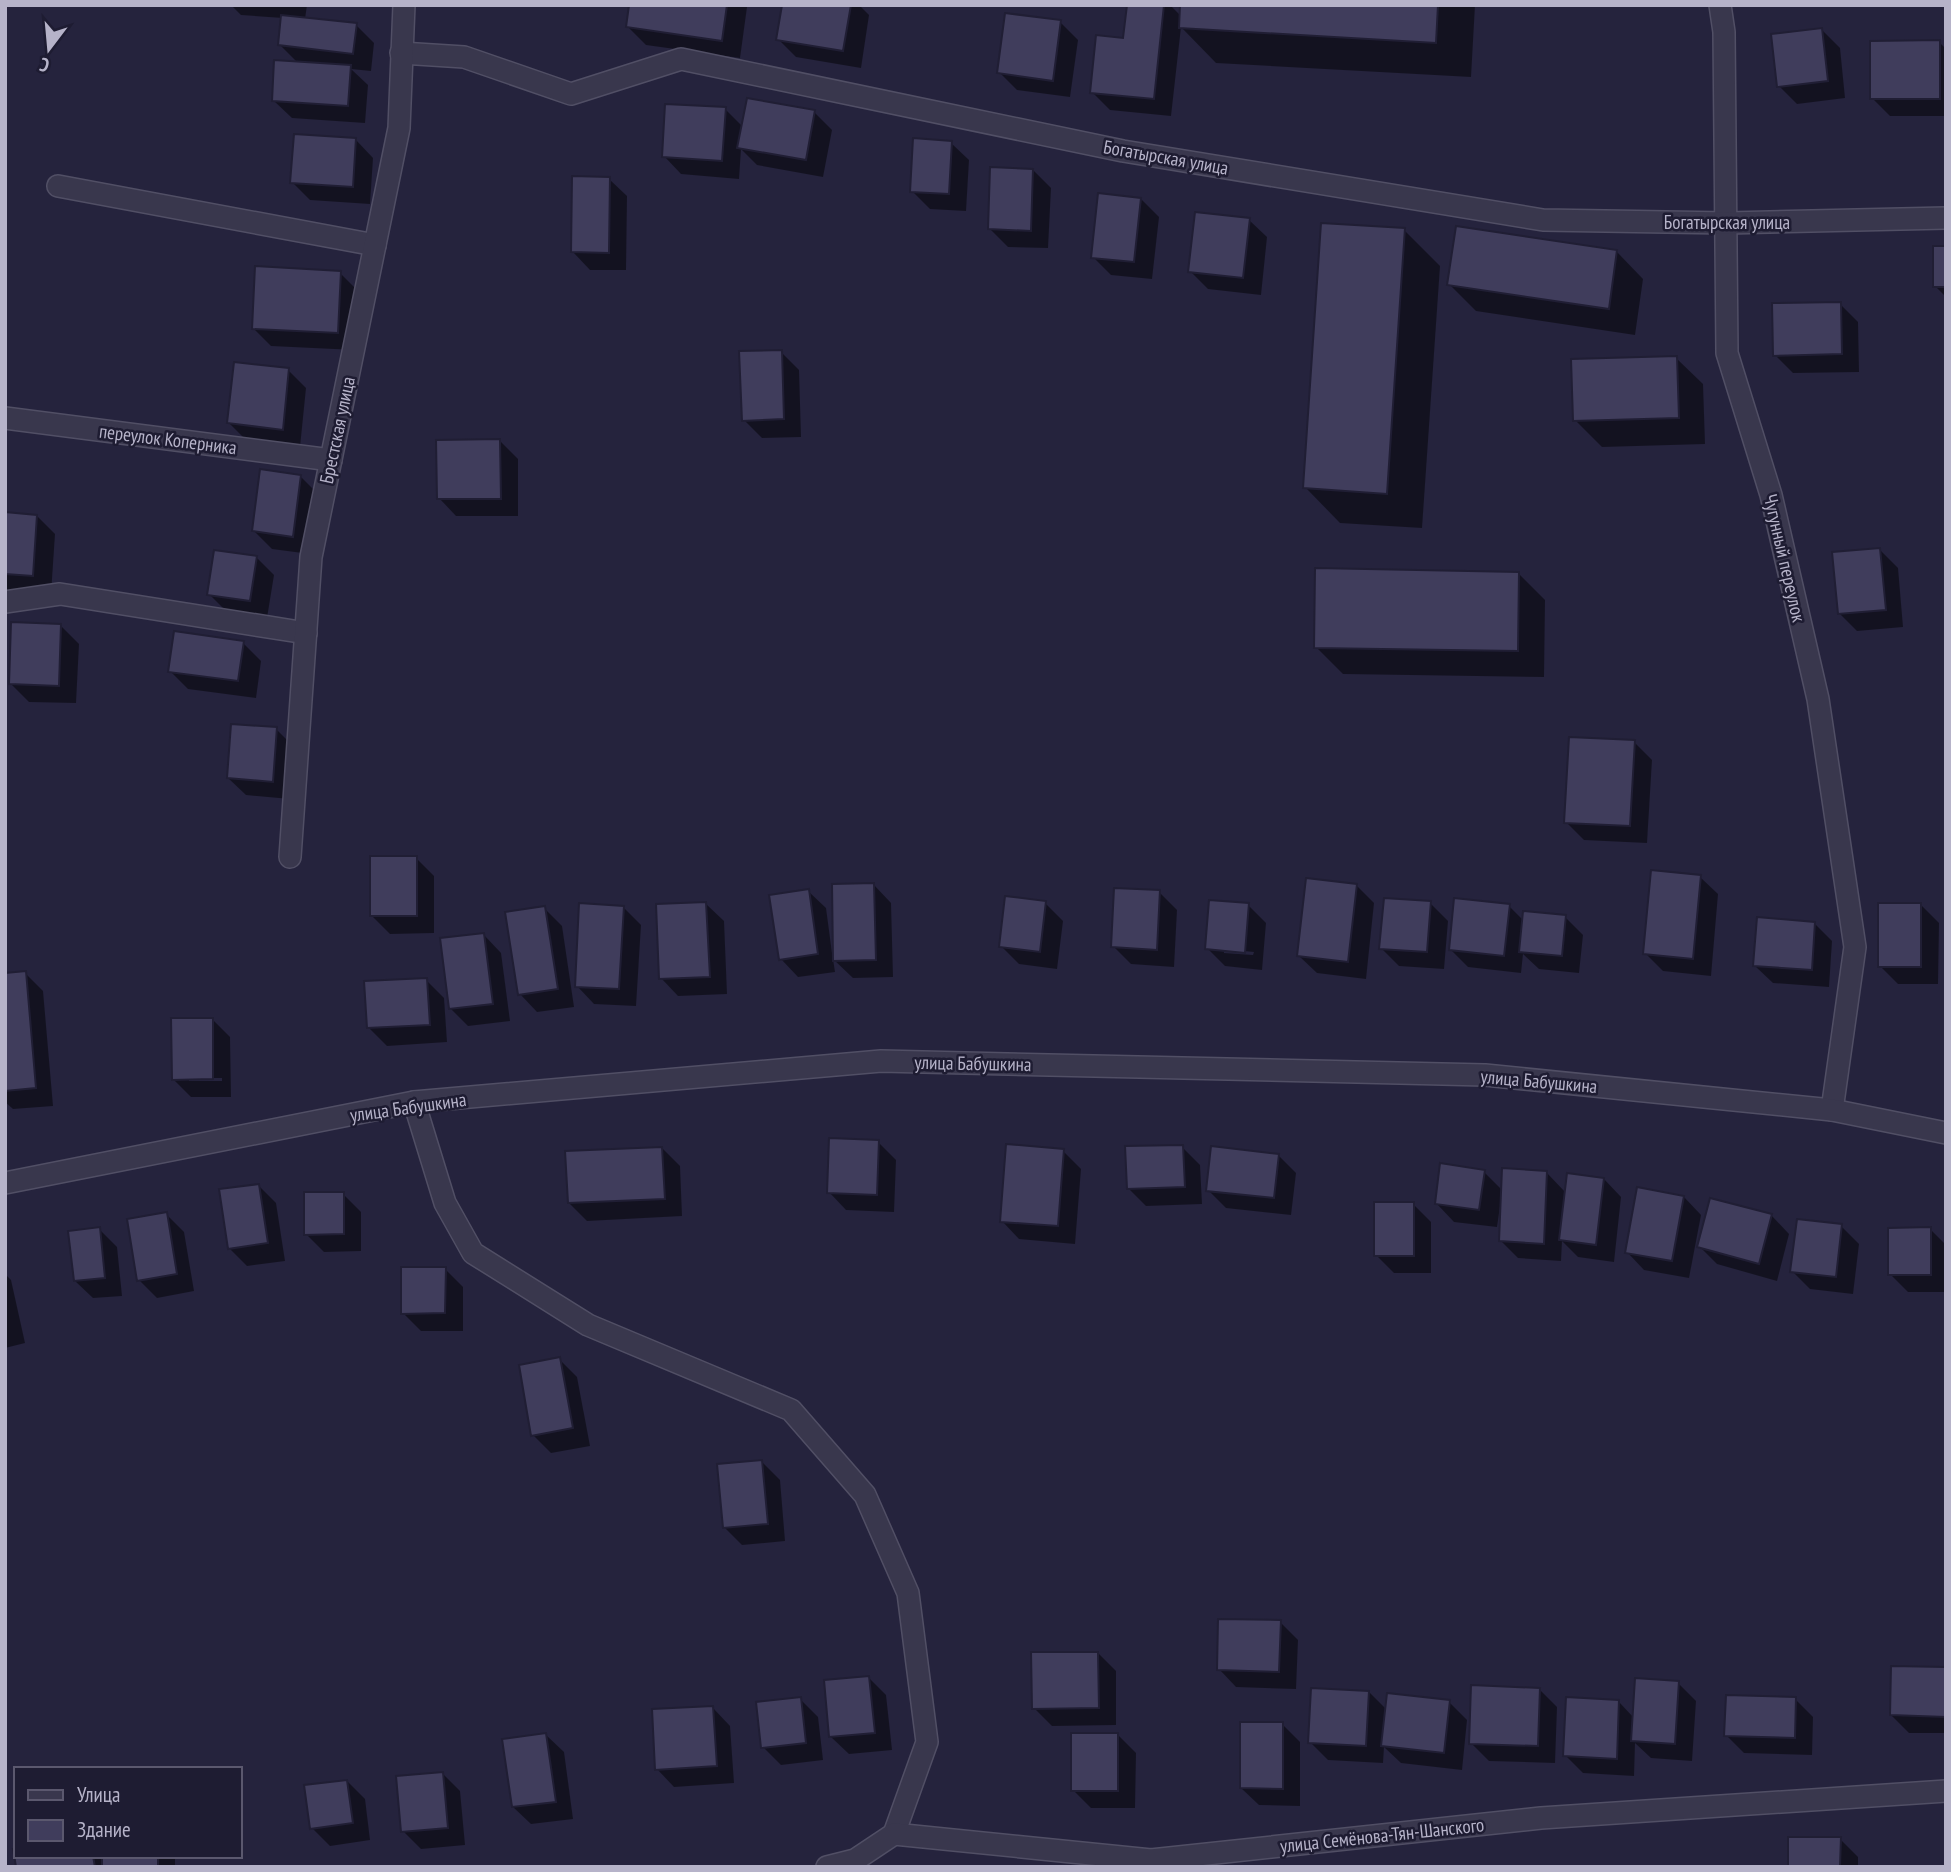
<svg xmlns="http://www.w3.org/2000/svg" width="1951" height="1872" viewBox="0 0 1951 1872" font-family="'PT Sans Narrow',sans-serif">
<rect width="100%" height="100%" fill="#25233d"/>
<!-- shadow -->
<g fill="#0007" fill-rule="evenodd">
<path d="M231,5H307L305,19L356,25L374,43L371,71L351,69L368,85L365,123L292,118L274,101L299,64L279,44L283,18L241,15Z"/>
<path d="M631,5H745L747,7L740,58L646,45L628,27Z"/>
<path d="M783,5H859L869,15L861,68L796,57L778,39Z"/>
<path d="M1128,5H1170L1181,16L1182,5H1475L1471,77L1216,63L1181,27L1171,116L1110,110L1092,92L1125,40Z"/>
<path d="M1060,22L1078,40L1070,97L1017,90L999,72Z"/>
<path d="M1822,30L1840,48L1845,98L1797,104L1779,86Z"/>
<path d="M1939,42L1946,49V116H1890L1872,98Z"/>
<path d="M725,109L743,127L814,112L832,130L823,177L757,165L741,149L739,179L681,174L664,156Z"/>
<path d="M356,140L373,158L370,204L310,200L292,182Z"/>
<path d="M951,143L969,160L966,211L930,209L912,191Z"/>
<path d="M1033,170L1051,188L1048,248L1008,247L990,229Z"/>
<path d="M609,179L627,196L626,270H590L573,252Z"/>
<path d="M1141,199L1159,217L1152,279L1111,275L1093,257Z"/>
<path d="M1249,220L1267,237L1261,295L1208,289L1190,271Z"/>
<path d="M1404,230L1440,266L1422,528L1340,523L1305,487Z"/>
<path d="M1946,248V297L1935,286Z"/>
<path d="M1617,252L1643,279L1635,335L1476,311L1449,284Z"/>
<path d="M340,273L358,291L355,350L271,346L253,328Z"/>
<path d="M1840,304L1858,322L1859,372L1793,373L1775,355Z"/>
<path d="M781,352L799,370L801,437L762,438L744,420Z"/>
<path d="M1676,358L1703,384L1705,444L1602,447L1575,420Z"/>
<path d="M288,370L306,388L300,447L247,441L229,423Z"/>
<path d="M500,441L518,459V516H456L439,498Z"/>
<path d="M300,476L318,494L310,554L272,549L254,531Z"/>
<path d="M5,514L37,516L55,534L51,594L5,590Z"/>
<path d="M1880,550L1898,568L1903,627L1857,631L1840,614Z"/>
<path d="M256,557L274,575L267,618L227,612L209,594Z"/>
<path d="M1518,573L1545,600L1544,677L1343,674L1316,647Z"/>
<path d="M61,626L79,644L76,703L29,702L11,684Z"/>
<path d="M243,643L261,661L256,698L188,689L170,671Z"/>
<path d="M276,729L294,747L290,799L246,795L228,778Z"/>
<path d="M1634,742L1652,760L1647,843L1584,840L1566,822Z"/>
<path d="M416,858L434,876V933L390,934L372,916Z"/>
<path d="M1700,877L1718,894L1711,976L1663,971L1645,953Z"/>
<path d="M874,885L891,903L893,977L853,978L833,959L835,972L798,977L781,959L808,891L826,908L832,953H835Z"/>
<path d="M1356,885L1374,903L1366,979L1317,973L1299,956Z"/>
<path d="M1159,892L1177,910L1174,967L1131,964L1113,946Z"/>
<path d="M1045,903L1063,921L1057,969L1019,964L1001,946Z"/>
<path d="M1430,903L1448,921L1444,969L1399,966L1381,948Z"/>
<path d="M706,904L724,921L727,994L678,996L661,978Z"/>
<path d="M1248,905L1266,923L1262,970L1225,966L1207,948ZM1224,949L1254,952L1253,955L1224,953Z"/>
<path d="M1921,905L1939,923L1938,984H1898L1880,966Z"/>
<path d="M1509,906L1524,921L1565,917L1583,935L1579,973L1539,969L1523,954L1521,973L1468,967L1451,950Z"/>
<path d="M623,907L641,925L636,1006L594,1004L577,986Z"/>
<path d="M544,908L562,926L574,1007L537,1012L520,994Z"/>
<path d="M1815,924L1832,941L1829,987L1773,983L1755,966Z"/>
<path d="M484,935L501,953L510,1021L468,1026L450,1008Z"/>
<path d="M25,973L43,991L53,1106L13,1109L5,1102V975Z"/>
<path d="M426,980L444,998L447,1042L387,1046L369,1028Z"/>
<path d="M212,1019L230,1037L231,1097H191L173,1079ZM189,1078H222V1081H189Z"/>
<path d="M878,1142L896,1160L894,1212L846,1210L829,1192Z"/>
<path d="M1182,1147L1200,1165L1202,1204L1146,1206L1128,1188Z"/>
<path d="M662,1148L680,1166L682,1216L587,1221L569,1203Z"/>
<path d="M1063,1151L1081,1169L1075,1244L1019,1239L1002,1221Z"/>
<path d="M1278,1155L1296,1173L1291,1215L1226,1208L1208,1190Z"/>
<path d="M1484,1172L1503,1191L1547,1173L1566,1193L1604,1179L1621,1197L1614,1262L1578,1257L1562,1241L1561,1261L1518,1258L1501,1241L1502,1206H1500L1497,1227L1454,1222L1437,1204Z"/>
<path d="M258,1185L276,1203L285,1261L247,1266L229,1248Z"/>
<path d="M343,1194L361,1212V1251L324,1252L306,1234Z"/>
<path d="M1684,1197L1701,1215L1689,1278L1644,1270L1627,1252Z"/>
<path d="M1712,1200L1772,1216L1789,1234L1777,1281L1717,1264L1699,1246Z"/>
<path d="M1413,1204L1431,1222V1273H1394L1376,1255Z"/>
<path d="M166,1214L184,1232L194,1291L157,1298L139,1280Z"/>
<path d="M1841,1226L1859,1244L1853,1294L1810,1289L1792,1271Z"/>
<path d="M99,1229L117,1247L122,1296L93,1298L75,1281Z"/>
<path d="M1930,1229L1946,1245V1292H1908L1890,1274Z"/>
<path d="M445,1269L463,1287V1331H421L403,1313Z"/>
<path d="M5,1274L11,1280L25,1343L5,1348Z"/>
<path d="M559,1359L577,1377L590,1446L551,1453L533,1435Z"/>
<path d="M762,1462L780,1480L785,1541L742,1545L724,1527Z"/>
<path d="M1280,1622L1298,1640L1296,1689L1236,1687L1219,1669Z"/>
<path d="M1098,1653L1116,1671V1725L1052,1726L1034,1708Z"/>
<path d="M1946,1669V1733H1909L1891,1715Z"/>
<path d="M869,1678L886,1695L892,1750L849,1754L831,1737Z"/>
<path d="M1678,1683L1696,1701L1692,1761L1651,1758L1635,1743L1634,1776L1583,1773L1565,1755L1619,1702L1634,1718Z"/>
<path d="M1539,1689L1557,1707L1555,1763L1489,1761L1471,1743Z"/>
<path d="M1369,1692L1387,1710L1449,1702L1467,1720L1462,1770L1401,1763L1384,1747L1383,1763L1328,1760L1310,1742Z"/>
<path d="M800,1699L818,1717L823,1760L781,1765L763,1747Z"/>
<path d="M1795,1699L1813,1717L1812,1755L1744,1753L1726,1735Z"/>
<path d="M713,1708L730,1726L734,1783L674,1787L657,1769Z"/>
<path d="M1282,1724L1300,1742V1806L1259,1805L1241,1788Z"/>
<path d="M546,1735L564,1752L573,1819L531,1824L513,1807Z"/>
<path d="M1118,1735L1136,1753L1135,1808H1091L1073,1790Z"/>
<path d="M442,1773L460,1791L465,1845L421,1849L403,1831Z"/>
<path d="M347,1781L365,1799L370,1840L330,1846L312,1828Z"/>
<path d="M1840,1839L1858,1857V1867H1790Z"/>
<path d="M16,1856H175V1867H18Z"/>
</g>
<!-- building -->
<g fill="#403d5c" stroke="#201e34" stroke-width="2">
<path d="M629,5H727L722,41L626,27Z"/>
<path d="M782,5H851L843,51L776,40Z"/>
<path d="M1127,5H1164L1154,99L1090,93L1096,35L1123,38Z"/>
<path d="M1180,5H1438L1436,43L1179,28Z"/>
<path d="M1005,13L1061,20L1053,81L997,73Z"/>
<path d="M281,15L357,23L353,54L278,45Z"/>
<path d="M1822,28L1828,81L1777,87L1771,34Z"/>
<path d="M1940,40V99H1870V41Z"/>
<path d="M274,60L351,65L348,106L272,101Z"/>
<path d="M747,98L815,110L806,160L737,148Z"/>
<path d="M665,104L726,107L722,161L662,157Z"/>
<path d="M294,134L356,138L353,187L290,183Z"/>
<path d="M913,138L952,141L949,194L910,192Z"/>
<path d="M990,167L1033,169L1031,231L988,229Z"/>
<path d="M572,176L610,177L609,253L571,252Z"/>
<path d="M1098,193L1141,198L1134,262L1091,258Z"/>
<path d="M1195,212L1250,218L1243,278L1188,272Z"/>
<path d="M1321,223L1405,228L1387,494L1303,488Z"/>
<path d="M1456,226L1617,250L1609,309L1447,285Z"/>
<rect x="1933" y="246" width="13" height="41"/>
<path d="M255,266L341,271L338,333L252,329Z"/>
<path d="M1841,302L1842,354L1773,356L1772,303Z"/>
<path d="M782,350L784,419L742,421L739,351Z"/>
<path d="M1677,356L1679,418L1573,421L1571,359Z"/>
<path d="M234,362L289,368L283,430L227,423Z"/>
<path d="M500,439L501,499H437L436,440Z"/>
<path d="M260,469L301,475L293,537L252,531Z"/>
<path d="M5,512L37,515L33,576L5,574Z"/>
<path d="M1880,548L1886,610L1838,614L1832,552Z"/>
<path d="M214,550L257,556L250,601L207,595Z"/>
<path d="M1315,568L1519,572L1518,651L1314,648Z"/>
<path d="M11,622L61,624L59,686L9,684Z"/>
<path d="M174,631L244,641L238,681L168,672Z"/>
<path d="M231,724L277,727L273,782L227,778Z"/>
<path d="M1569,737L1635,740L1630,826L1564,823Z"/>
<rect x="370" y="856" width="47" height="60"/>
<path d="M1651,870L1701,875L1693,959L1643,954Z"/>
<path d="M1306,878L1357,884L1348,962L1297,956Z"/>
<path d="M874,883L876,960L833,961L832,884Z"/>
<path d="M1114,888L1160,890L1157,950L1111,947Z"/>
<path d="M809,889L818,954L779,960L769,895Z"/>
<path d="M1005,896L1046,901L1040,952L999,947Z"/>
<path d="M1384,898L1431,901L1427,952L1379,949Z"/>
<path d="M1454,898L1510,904L1504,956L1449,950Z"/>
<path d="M1209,900L1249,903L1245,953L1205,949Z"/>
<path d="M706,902L710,977L659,979L656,904Z"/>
<path d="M579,903L624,906L619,989L575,987Z"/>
<rect x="1878" y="903" width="43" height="64"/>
<path d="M545,906L558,989L518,995L505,912Z"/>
<path d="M1523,911L1566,915L1562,956L1519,952Z"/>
<path d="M1757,917L1815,922L1812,970L1753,966Z"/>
<path d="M484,933L493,1004L449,1009L440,938Z"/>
<path d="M26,971L36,1088L5,1091V973Z"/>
<path d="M427,978L430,1025L367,1028L364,981Z"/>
<path d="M171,1018H213V1079L172,1080Z"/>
<path d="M829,1138L879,1140L877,1195L827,1193Z"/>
<path d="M1006,1144L1064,1149L1058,1226L1000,1222Z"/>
<path d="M1183,1145L1185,1187L1127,1189L1125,1146Z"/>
<path d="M1211,1146L1279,1154L1274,1198L1206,1191Z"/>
<path d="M662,1147L665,1199L568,1203L565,1151Z"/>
<path d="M1440,1163L1485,1170L1479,1210L1435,1204Z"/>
<path d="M1502,1168L1547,1171L1544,1244L1499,1241Z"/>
<path d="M1567,1173L1604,1178L1596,1245L1559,1240Z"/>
<path d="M259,1184L268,1243L228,1249L219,1189Z"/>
<path d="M1637,1187L1684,1196L1672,1261L1625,1253Z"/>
<path d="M304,1192H344V1234L304,1235Z"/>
<path d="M1710,1198L1772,1214L1759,1264L1697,1247Z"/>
<rect x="1374" y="1202" width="40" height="54"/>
<path d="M167,1212L177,1274L137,1281L127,1219Z"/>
<path d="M1797,1219L1842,1224L1836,1277L1790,1272Z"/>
<path d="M100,1227L105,1278L74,1281L68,1231Z"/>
<path d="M1931,1227V1275H1888V1228Z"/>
<path d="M401,1267H446L445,1313L401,1314Z"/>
<path d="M560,1357L573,1428L531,1436L519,1365Z"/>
<path d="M762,1460L768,1524L723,1528L717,1464Z"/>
<path d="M1218,1619L1281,1620L1279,1672L1217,1670Z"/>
<path d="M1031,1652H1098L1099,1708L1032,1709Z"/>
<path d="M1891,1666L1946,1667V1717L1890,1715Z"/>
<path d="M869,1676L875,1733L829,1737L824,1680Z"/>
<path d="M1635,1678L1679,1681L1675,1744L1631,1741Z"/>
<path d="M1471,1685L1540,1688L1538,1746L1469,1744Z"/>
<path d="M1311,1688L1369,1691L1366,1746L1308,1743Z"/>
<path d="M1387,1693L1450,1700L1444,1753L1381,1746Z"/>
<path d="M1726,1695L1796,1697L1795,1738L1724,1736Z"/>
<path d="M801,1697L806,1743L761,1748L756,1702Z"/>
<path d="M1566,1697L1619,1700L1617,1759L1563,1756Z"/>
<path d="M713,1706L717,1766L655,1770L652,1709Z"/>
<path d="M1240,1722H1283V1789L1240,1788Z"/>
<path d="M546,1733L556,1802L512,1807L502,1739Z"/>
<rect x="1071" y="1733" width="47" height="58"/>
<path d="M443,1772L448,1828L401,1832L396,1776Z"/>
<path d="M347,1780L353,1823L310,1829L304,1785Z"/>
<path d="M1788,1837H1841L1840,1867H1788Z"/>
<path d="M13,1849H16V1856H93L95,1867H16Z"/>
<path d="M102,1856H158V1866L102,1867Z"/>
</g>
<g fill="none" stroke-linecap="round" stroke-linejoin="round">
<!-- street casing -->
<g stroke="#514f65" stroke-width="24">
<g id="street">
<path d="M1720,5L1724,32L1727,353L1771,495L1818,699L1855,947L1832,1110"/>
<path d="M401,53L464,57L571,94L681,59L1123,151L1543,220L1728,223L1946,218"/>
<path d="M58,186L375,245"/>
<path d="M5,418L331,460"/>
<path d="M5,602L60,594L306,633"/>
<path d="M290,857L311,557L399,128L404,5"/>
<path d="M414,1102L445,1203L473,1253L588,1325L791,1410L865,1495L908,1593L927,1742L894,1834"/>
<path d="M5,1183L414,1102L881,1061L1485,1075L1832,1110L1946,1133"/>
<path d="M827,1867L855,1860L894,1834L1151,1860L1541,1818L1946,1791"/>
</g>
</g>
<!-- street -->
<use href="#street" stroke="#39374d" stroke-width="21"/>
</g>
<g text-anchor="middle" stroke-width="5" stroke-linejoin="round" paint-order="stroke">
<!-- street labels -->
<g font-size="19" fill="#b6b3c9" stroke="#1e1c32">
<text transform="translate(1166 157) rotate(10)" y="7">Богатырская улица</text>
<text x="1727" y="229">Богатырская улица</text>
<text transform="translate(337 430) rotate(-78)" y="7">Брестская улица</text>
<text transform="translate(168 439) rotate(7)" y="7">переулок Коперника</text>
<text transform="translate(1785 558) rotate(77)" y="7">Чугунный переулок</text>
<text transform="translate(973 1063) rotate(1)" y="7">улица Бабушкина</text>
<text transform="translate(1539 1081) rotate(5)" y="7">улица Бабушкина</text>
<text transform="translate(408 1107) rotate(-8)" y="7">улица Бабушкина</text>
<text transform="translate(1382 1835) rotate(-6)" y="7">улица Семёнова-Тян-Шанского</text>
</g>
</g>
<!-- border -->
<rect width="1951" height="1872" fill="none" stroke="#b6b3c9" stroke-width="14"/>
<!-- legend -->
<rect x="14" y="1767" width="228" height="91" fill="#1e1c32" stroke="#5b586e" stroke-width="2"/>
<rect x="28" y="1790" width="35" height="10" fill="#39374d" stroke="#5b586e" stroke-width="2"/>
<text x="77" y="1802" font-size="21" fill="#b6b3c9">Улица</text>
<rect x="28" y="1820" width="35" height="21" fill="#403d5c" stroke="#5b586e" stroke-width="2"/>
<text x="77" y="1837" font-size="21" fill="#b6b3c9">Здание</text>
<!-- north arrow -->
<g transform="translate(49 49) rotate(196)" stroke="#1e1c32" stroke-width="5" paint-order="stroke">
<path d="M0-5L12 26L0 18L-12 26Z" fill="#b6b3c9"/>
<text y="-10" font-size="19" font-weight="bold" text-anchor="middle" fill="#b6b3c9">С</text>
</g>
</svg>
